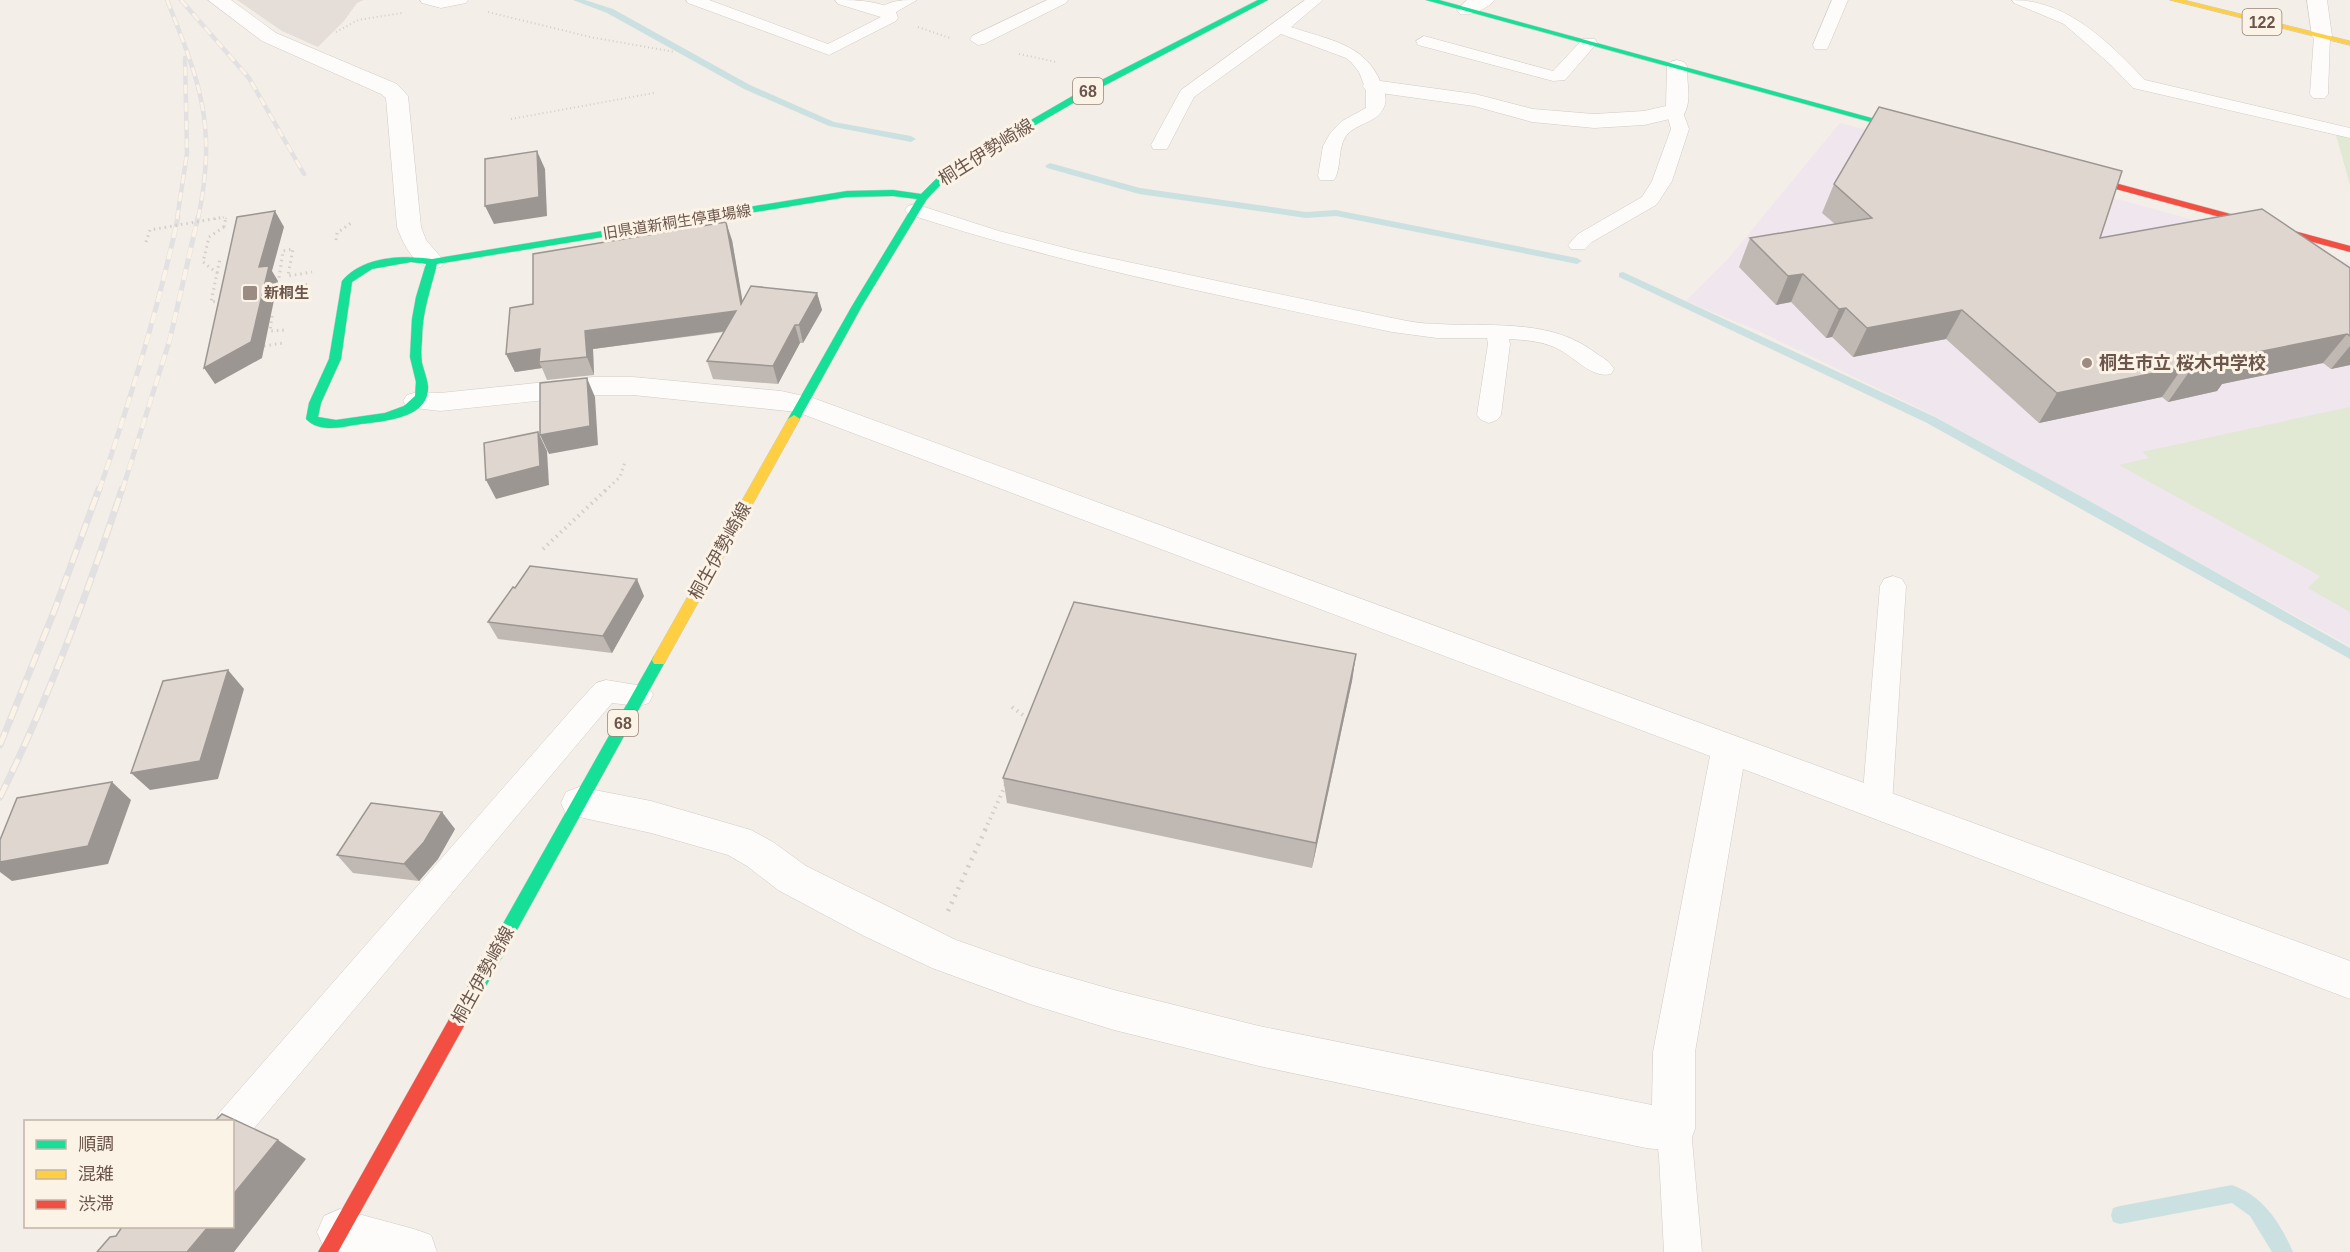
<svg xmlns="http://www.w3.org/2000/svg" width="2350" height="1252" viewBox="0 0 2350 1252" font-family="Arial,'Noto Sans JP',sans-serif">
<rect width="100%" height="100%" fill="#f3eee7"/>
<!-- industrial -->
<path fill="#e5ded8" d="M237,0H364L357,3L344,21L318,47L282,31Z"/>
<!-- education -->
<path fill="#efe6ee" d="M1840,123L2350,263V646L1929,413L1763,333L1686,301L1728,259Z"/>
<!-- green -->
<g fill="#e1e8d3">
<path d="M2336,135L2350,137V185Z"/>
<path d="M2350,407V612L2308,588L2320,576L2119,465L2149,458L2142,452Z"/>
</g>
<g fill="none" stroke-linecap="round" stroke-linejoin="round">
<!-- stream -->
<g fill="#cbe1e1" fill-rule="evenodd">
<path d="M573,0H585L613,9L750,85L834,122L911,136L916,139L911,142L829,126L744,89L607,13Z"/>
<path d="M1050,163L1140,188L1306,212L1336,210L1577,258L1582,261L1577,264L1336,216L1306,218L1139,194L1047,168L1045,166Z"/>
<path d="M1623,272L1935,417L2093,503L2350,648V659L1927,423L1619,277V273Z"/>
<path d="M2232,1185C2263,1196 2280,1222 2293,1252H2272L2250,1216L2232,1203L2120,1224L2113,1222L2111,1215L2113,1208L2120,1206Z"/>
</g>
<!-- lane casing -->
<g stroke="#d2cbc6" stroke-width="1">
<g id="lane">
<path d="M420,0H468L466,3L441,8L422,3Z"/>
<path d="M686,0H709L828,44L881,17L876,12C887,0 902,0 917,0L896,12L898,18L896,21L829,55L688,3Z"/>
<path d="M1047,0H1068L1066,3L984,44L978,45L970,40L972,36Z"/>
<path d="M1305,0H1323L1291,27C1328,40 1365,43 1381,83C1385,91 1388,101 1383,109C1375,124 1356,123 1346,136C1337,149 1342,168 1334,180H1320L1318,176L1323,146L1331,132L1342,121L1366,108V90L1359,72L1351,62L1346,58L1281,34L1194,97L1167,149H1153L1151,145L1181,90Z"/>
<path d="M1832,0H1848L1829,45L1827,49H1815L1813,45Z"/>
<path d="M2012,0C2068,0 2108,42 2145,80L2350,128V138L2133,88L2111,65L2064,24L2014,3Z"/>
<path d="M2322,31L2330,36L2328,94L2325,98H2313L2310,94L2314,36Z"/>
<path d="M1424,36L1553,71L1583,39H1595L1597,43L1565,80L1553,81L1418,45L1416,41Z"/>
<path d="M1675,106L1681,107L1689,129L1672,181L1659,201L1656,205L1592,242L1585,249H1571L1568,245L1578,234L1642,197L1652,181L1671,129L1666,111L1669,107Z"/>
<path d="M915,204L999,231L1081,252L1392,318C1407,321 1422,324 1438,324C1492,327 1552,318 1597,354C1604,358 1610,362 1614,369L1611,374C1591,379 1574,356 1556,348C1541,341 1525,340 1509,339L1510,344L1501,415L1497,420L1489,423L1481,420L1477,415L1488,344L1487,338H1437L1392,332C1229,297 1066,266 908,214L905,210L908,206Z"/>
<path d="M1893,576L1902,579L1906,586L1892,804L1888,813L1877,817L1866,813L1862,804L1880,586L1884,579Z"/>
<path d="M606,680L649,687L653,695L649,703L639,706L612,703L245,1139L232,1144V1122H216L219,1113L573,708L596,683Z"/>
<path d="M1673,1111L1686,1116L1691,1129L1702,1252H1664L1659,1156L1655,1129L1660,1116Z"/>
</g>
</g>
<!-- street casing -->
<g stroke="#d2cbc6" stroke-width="1">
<g id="street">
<path d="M208,0H231L276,33L397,84L408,96L421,227L426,240L445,262L441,267C417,273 404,246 397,227L386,98L381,94L262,41Z"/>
<path d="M835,0C851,0 884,0 894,12L891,16L884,18L838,4Z"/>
<path d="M1467,0H1495C1488,8 1470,17 1460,14L1457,10Z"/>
<path d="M2307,0H2327L2332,36L2329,40H2315L2312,36Z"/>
<path d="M1677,60L1684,62L1687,66C1686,83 1693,100 1683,116L1644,125L1594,128L1532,122L1474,106L1373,92L1366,90L1362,86L1366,82L1373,80L1475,94L1533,109L1594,114L1644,111L1666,106L1667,66L1670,62Z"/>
<path d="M593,377H633L781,391L813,398L2350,961V999L1743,769L1695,1052V1129L1689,1145L1673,1151L1646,1148L1259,1066L1114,1030L1030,1004L932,968L864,936L778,890L747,866L728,855L651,833L566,814L561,803L566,792L579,787L651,801L751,830L773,842L806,866L956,940L1030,966L1114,990L1259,1026L1652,1105L1653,1052L1710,756L797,412L633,395H593L440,411L407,407L403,401L407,395L417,392L440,393Z"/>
<path d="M340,1209L414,1229L431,1235L437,1252H332L324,1248L317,1232L324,1216Z"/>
</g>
</g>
<!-- fast casing -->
<g stroke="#d2cac4" stroke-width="1">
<g id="fast">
<path d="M1258,0H1268L1094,91L951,174L927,199L862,306L798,422L794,423L788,419L852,306L917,199L893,196L847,197L437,264C430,292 422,312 422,341C421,348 421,356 422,363C424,371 427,378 428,386C430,421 377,421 354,425C339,428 318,432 306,419L309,403L329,359L342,281C363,256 402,255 432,259L847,191L893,190L921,194L945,170L1088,87ZM411,262L426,264L416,297L412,319L410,357L416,382L415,396L404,406L385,413L336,420L318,417L321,403L341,359L352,282L372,269Z"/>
<path d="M1426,0H1439L1919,131L1911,133Z"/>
<path d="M659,655L664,656L666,660L464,1026L458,1028L452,1026L449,1020L452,1014L654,656Z"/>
</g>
</g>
<!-- slow casing -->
<g stroke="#d2cac4" stroke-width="1">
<g id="slow">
<path d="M2170,0H2184L2350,41V45Z"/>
<path d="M794,415L800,419L664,664H654L652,660L654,656L788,419Z"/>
</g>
</g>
<!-- jam casing -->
<g stroke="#d2cac4" stroke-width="1">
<g id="jam">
<path d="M2074,172L2350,246V252L2071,177L2069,175Z"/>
<path d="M458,1012L464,1014L467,1020L464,1026L338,1252H318L452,1014Z"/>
</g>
</g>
<!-- path-far3 -->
<g stroke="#d4cec9" stroke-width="2" stroke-dasharray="1 3" stroke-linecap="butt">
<path d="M488,12L590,37L675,52"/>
<path d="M918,27L950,38"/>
<path d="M336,32L358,20L402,13"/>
<path d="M1019,54L1056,62"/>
<path d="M511,119L654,93"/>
</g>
<!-- path-far2 -->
<g stroke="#d4cec9" stroke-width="3" stroke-dasharray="1.5 4" stroke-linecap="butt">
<path d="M224,227L209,237L203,262L217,273L211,302L224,300"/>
<path d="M336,240L337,233L351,223"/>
<path d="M217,273L220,259"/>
<path d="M274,279L279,278L283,251L293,249L288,276L312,272"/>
<path d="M273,290L310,284"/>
<path d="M272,316L270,331L285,330"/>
<path d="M264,346L283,343"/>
<path d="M605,491L620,477L625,462"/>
</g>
<!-- path-far1 -->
<g stroke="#d4cec9" stroke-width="4" stroke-dasharray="1.5 4.5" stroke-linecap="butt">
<path d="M543,549L607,489"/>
<path d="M1012,707L1031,721"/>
<path d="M985,830L1006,784"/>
</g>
<!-- path -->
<path stroke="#d4cec9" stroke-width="4.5" stroke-dasharray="2 6" stroke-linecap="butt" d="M948,911L986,828"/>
<!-- lane -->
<use href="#lane" fill="#fdfcfb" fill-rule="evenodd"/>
<!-- street -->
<use href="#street" fill="#fdfcfb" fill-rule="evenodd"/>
<!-- fast -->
<use href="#fast" fill="#16e098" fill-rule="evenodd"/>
<!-- slow -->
<use href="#slow" fill="#ffcf43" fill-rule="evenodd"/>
<!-- jam -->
<use href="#jam" fill="#f24e42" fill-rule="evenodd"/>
<!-- rail-far2 casing -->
<g stroke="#e3e0e2" stroke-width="4.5">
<g id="rail-far2">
<path d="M167,0C201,85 217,126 198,219"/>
<path d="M181,0L249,78L304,174"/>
<path d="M177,219L187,153L185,58"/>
</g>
</g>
<!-- rail-far1 casing -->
<g stroke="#e3e0e2" stroke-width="5">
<g id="rail-far1">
<path d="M99,491C130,401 158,311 178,217"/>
<path d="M122,491L170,339L198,217"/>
</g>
</g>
<!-- rail casing -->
<g stroke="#e3e0e2" stroke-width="7">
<g id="rail">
<path d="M0,745L55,609L99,489"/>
<path d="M0,797C49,698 87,594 122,489"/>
</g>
</g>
<!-- rail-far2 -->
<use href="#rail-far2" stroke="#fcf3e7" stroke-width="3" stroke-dasharray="9" stroke-linecap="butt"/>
<!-- rail-far1 -->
<use href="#rail-far1" stroke="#fcf3e7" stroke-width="4" stroke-dasharray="11" stroke-linecap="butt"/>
<!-- rail -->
<use href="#rail" stroke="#fcf3e7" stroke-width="4.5" stroke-dasharray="14" stroke-linecap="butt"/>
<!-- path-bridge-far1 -->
<path stroke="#d4cec9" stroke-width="2" stroke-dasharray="1 3" stroke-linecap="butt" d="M215,219L226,217V219"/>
<!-- path-bridge -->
<g stroke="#d4cec9" stroke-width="3" stroke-dasharray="1.5 4" stroke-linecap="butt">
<path d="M224,227L226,217"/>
<path d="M146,242L150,230L224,217"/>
</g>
</g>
<!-- wall -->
<g fill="#c0b8b3">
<path d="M1834,184L2100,238L2350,268V365L2331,369L2323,363L2222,384L2217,391L2168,402L2162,397L2039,423L1946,339L1853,357L1832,337L1826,338L1791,302L1776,305L1739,267L1750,238L1835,224L1822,213Z"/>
<path d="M732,240L742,301L817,293L822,310L803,343H800L778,384L713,379L707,361L724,332L593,349L594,375L547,380L542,368L515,372L506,354L533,304Z"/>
<path d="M644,596L612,653L498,639L488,622Z"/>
<path d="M1356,654L1352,681L1312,868L1007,803L1003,778Z"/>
<path d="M455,829L438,859L419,881L353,873L337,855Z"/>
</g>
<!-- shaded-wall -->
<g fill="#9c9692">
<path d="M537,151L545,169L547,216L494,224L485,206Z"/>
<path d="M275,211L284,227L272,271L278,281L262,358L215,384L204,368Z"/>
<path d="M726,222L732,240L746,321L741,304Z"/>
<path d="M1803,274L1791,302L1776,305L1788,276Z"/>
<path d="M817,293L822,310L803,343L799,325Z"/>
<path d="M1846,308L1832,337L1826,338L1839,309Z"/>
<path d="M1962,310L1946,339L1853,357L1867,328Z"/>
<path d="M736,311L741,329L593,349L594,375L587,357L585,331Z"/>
<path d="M795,325L800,343L778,384L773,366Z"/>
<path d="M2347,334L2323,363L2222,384L2217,391L2168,402L2189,372L2233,357Z"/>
<path d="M2350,346V365L2331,369Z"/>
<path d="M540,349L539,362L542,368L515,372L506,354Z"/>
<path d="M2183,367L2162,397L2039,423L2057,393Z"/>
<path d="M587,378L595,397L598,445L549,454L540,435Z"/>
<path d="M538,432L547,451L549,485L496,499L486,480Z"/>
<path d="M637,579L644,596L612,653L603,636Z"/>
<path d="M1356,654L1352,681L1312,868L1316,843Z"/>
<path d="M228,670L244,689L218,779L150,790L131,773Z"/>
<path d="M112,782L131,800L108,864L12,881L0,872V862Z"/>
<path d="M442,812L455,829L438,859L419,881L404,864Z"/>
<path d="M278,1140L306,1159L234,1252H187L208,1227H232V1196Z"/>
</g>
<!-- building -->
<g fill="#dfd6d0" stroke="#9c9692" stroke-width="1.5">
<path d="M1879,107L2122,171L2100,238L2262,209L2350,268V336L2347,334L2233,357L2239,362L2189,372L2183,367L2057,393L1962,310L1867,328L1846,308L1839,309L1803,274L1788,276L1750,238L1872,218L1834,184Z"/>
<path d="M537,151L539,197L485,206V159Z"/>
<path d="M275,211L259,267L269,266L251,342L204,368L237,217Z"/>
<path d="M726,222L741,304L751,286L817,293L799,325H795L773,366L707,361L736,311L585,331L587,357L539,362L540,349L506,354L510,308L533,304V254Z"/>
<path d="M587,378L590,426L540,435V383Z"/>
<path d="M538,432L540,466L486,480L484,443Z"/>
<path d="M530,566L637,579L603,636L488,622L513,587L515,588Z"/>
<path d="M1074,602L1356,654L1316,843L1003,778Z"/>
<path d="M228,670L200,761L131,773L163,681Z"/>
<path d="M112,782L88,846L0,862V840L17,798Z"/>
<path d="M371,803L442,812L424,842L404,864L337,855Z"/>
<path d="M222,1114L278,1140L232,1196V1122H214Z"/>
<path d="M122,1227H208L187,1252H97L110,1237L116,1236Z"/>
</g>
<!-- markers -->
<g fill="#9b8b82" stroke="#fcf3e7" stroke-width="2">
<rect x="242" y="285" width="16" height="16" rx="3"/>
<circle cx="2087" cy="363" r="6"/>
</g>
<g text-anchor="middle" stroke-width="6" stroke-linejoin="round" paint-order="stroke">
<!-- far-street labels -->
<g font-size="15" fill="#6c564c" stroke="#fcf3e7">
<text transform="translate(677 222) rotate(-9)" y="5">旧県道新桐生停車場線</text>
</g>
<!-- far-poi labels -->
<g font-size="15" font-weight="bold" fill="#6c564c" stroke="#fcf3e7" text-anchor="start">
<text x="264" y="298">新桐生</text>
</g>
<!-- shield labels -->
<g fill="#fcf3e7" stroke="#97857a" stroke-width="1.5">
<rect x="2242.5" y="9" width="39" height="26" rx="4.5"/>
<rect x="1073" y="78" width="30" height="26" rx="4.5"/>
<rect x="608" y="710" width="30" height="26" rx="4.5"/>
</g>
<g font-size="16" font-weight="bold" fill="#6c564c">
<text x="2262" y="28">122</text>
<text x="1088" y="97">68</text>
<text x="623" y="729">68</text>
</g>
<!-- street labels -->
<g font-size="18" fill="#6c564c" stroke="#fcf3e7">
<text transform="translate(986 152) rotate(-32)" y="6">桐生伊勢崎線</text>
<text transform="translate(720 551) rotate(-61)" y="6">桐生伊勢崎線</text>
<text transform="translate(483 975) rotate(-61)" y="6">桐生伊勢崎線</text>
</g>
<!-- poi labels -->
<g font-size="18" font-weight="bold" fill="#6c564c" stroke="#fcf3e7" text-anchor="start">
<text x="2099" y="369">桐生市立 桜木中学校</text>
</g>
</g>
<!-- legend -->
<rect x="24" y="1120" width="210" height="108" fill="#fcf3e7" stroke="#c2b4a9" stroke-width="1.5"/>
<rect x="36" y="1140" width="30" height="9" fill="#16e098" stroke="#c2b4a9" stroke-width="1.5"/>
<text x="78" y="1150" font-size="18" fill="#6c564c">順調</text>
<rect x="36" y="1170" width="30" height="9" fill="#ffcf43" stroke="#c2b4a9" stroke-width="1.5"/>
<text x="78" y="1180" font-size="18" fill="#6c564c">混雑</text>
<rect x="36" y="1200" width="30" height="9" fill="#f24e42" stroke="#c2b4a9" stroke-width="1.5"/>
<text x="78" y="1210" font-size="18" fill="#6c564c">渋滞</text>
</svg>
